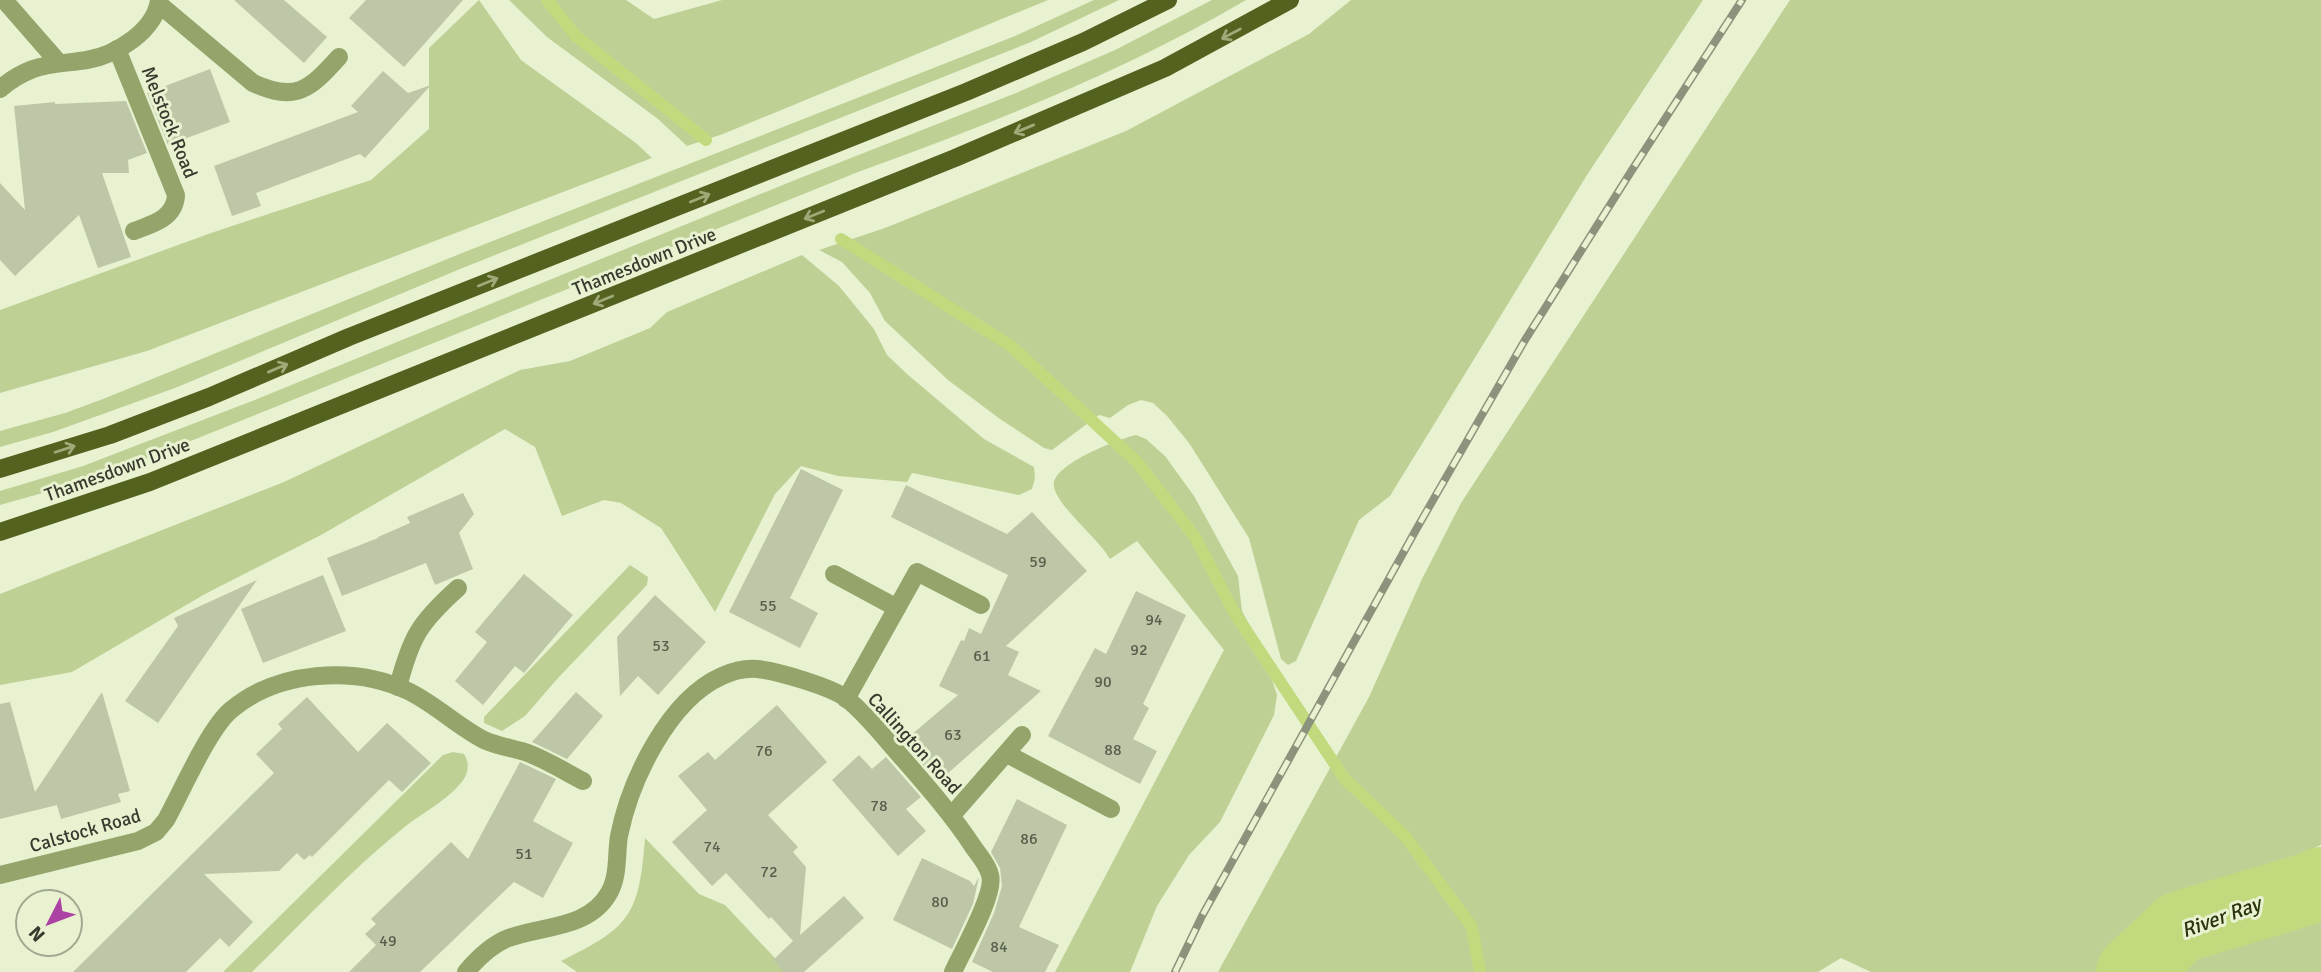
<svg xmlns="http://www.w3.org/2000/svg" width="2321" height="972" viewBox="0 0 2321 972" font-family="Signika,sans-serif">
<rect width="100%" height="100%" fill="#e8f2d1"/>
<!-- green -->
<g fill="#bfd095">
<path d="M479,0L521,60L636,143L652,158L147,351L0,393V310L211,233L371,180L429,129V48Z"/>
<path d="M509,0H626L654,19L722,0H1048L723,134L687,146L658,119L547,37Z"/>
<path d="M1094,0H1119L1031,42L465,267L175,388L53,432L0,447V431L65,413L103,399L467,251L1015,36Z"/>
<path d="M1212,0H1246C1123,72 992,123 858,172L136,463L85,481L0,505V491L83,466L257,399L795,180L1016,93L1115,50Z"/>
<path d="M1351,0H1703L1587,175L1390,496L1359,520L1296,661L1288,665L1281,659L1249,538L1189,443L1167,416L1153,403L1141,400L1128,405L1110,418L1099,415L1052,450L1044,448L1000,419L948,380L885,321L870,293L842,262L819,250L885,228L1126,131L1309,34Z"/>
<path d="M1790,0H2321V845L2238,882L2180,902L2147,929L2109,972H1871L1841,958L1818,972H1218L1369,697L1422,579L1461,503Z"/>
<path d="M802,255L839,286L874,329L887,355L907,374L984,439L1034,467L1035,478L1032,489L1019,495L912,473L907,482L838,476L801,466L775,494L715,612L661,528L621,503L604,500L562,516L535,447L505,429L321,535L205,594L72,672L0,685V594L284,482L520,370L570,361L650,328L667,312Z"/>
<path d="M1136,435L1146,439L1165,456L1194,496L1238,576L1242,611L1261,646L1277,695L1274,715L1220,822L1189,855L1157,906L1130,972H1055L1224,650L1137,541L1110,559C1098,538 1058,507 1054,487C1049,465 1119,439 1136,435Z"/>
<path d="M630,565L648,577L647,585L558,678L525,716L502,731L484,723V717Z"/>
<path d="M453,752L464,754C469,762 469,770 464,779C448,801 421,813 401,830C348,873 301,924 252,972H223L443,755Z"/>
<path d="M645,838L699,894L725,905L788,972H577L561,961C630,927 639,916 645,838Z"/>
<path d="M2321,906V972H2180L2211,951Z"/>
</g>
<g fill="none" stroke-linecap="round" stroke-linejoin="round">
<!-- stream -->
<g stroke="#c2da7d" stroke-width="12">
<path d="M547,0L576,36L706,140"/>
<path d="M841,239L1011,346L1137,462L1195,537L1234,612L1344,778L1405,836L1472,927L1480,972"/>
</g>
<!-- river -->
<path stroke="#c2da7d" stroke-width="72" d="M2132,972L2180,927L2311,888L2321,883"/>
</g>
<!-- building -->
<g fill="#bdc7a7">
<path d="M234,0H284L327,37L304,63Z"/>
<path d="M366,0H463L404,67L349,18Z"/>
<path d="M210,69L230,122L168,145L147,93Z"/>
<path d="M383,71L408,93L431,85L365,158L360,154L256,193L261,206L232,216L214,166L358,112L351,106Z"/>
<path d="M126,101L147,153L128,160L129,173H102L131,257L98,268L79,215L15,276L0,260V183L25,210L14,106L55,102V104Z"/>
<path d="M801,469L843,490L790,598L818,613L800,648L729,612Z"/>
<path d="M906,485L1007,534L1032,512L1087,571L1006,646L1019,652L1008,675L1041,691L938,782L903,742L958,695L939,686L961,640L964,641L969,628L981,634L1008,575L891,517Z"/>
<path d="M463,493L474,514L459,533L473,569L435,585L426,563L342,596L327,558L378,538V537L410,523L407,517Z"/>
<path d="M524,574L573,615L524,673L515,666L483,705L455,681L487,642L475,632Z"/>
<path d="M323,575L346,631L263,663L241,609Z"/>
<path d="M257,580L158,723L125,701L178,626L174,618Z"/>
<path d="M1136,591L1186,615L1143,704L1149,708L1133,739L1157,751L1140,784L1048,736L1095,648L1106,654Z"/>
<path d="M655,595L706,642L658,695L638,676L620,696L617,637Z"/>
<path d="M102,692L130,791L118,794L121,802L61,819L57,805L0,819V704L10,702L35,792Z"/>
<path d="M576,692L603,716L567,759L532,742Z"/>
<path d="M307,697L358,752L387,723L431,763L402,792L389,780L312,857L310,855L304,860L297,853L279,871L204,874L253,922L229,947L220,938L186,972H73L274,773L256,754L282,729L278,724Z"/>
<path d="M777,705L827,762L768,815L798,847L793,852L806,867L800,935L844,896L864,918L804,972H784L773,960L793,941L771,917L769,919L726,873L712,886L672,842L707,810L678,776L708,752L715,760Z"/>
<path d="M859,755L872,769L886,757L921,797L906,809L926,831L898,856L832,780Z"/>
<path d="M520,762L556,779L533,821L573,843L543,898L514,882L420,972H349L376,945L365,934L376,924L371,919L451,842L468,859Z"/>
<path d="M1017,799L1067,825L1019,927L1059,945L1045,972H993L972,962L994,913L1002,886L1000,868L991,852Z"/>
<path d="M922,858L970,881L974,886L979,877L973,904L952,949L893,920Z"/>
</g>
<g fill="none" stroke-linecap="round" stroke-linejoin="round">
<!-- minor -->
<g stroke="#94a46a" stroke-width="18">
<path d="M4,0L59,63"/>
<path d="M159,4L253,83C296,103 310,89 339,57"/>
<path d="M117,49L176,195C175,218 153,224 134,231"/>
<path d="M0,89C10,80 20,74 33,69C50,63 69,63 87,60C116,55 155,31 159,0"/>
<path d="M834,574L897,608"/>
<path d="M398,687C411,637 419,623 458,588"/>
<path d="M846,699L917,572L981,605"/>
<path d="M1007,754L1111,809"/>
<path d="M952,815L1022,735"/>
<path d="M0,875L138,841L156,832L166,820C181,793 209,728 231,710C277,671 354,665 408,691C435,704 457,726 484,740C497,746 512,748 525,752C545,759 564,771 583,781"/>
<path d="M466,972C477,959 490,946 506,939C541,925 588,930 609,893C619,876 616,854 619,836C630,781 668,700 722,676C733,671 745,668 757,669C777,671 832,687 847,699C866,714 882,735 898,753C925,784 951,813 974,848C979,855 988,865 990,875C996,893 962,952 953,972"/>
</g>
<!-- major -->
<g stroke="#53621f" stroke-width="18">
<path d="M0,469L110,435L209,397L349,337L966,92L1083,42L1168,0"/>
<path d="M0,532L150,482L955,158L1165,68L1290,0"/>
</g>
<!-- rail casing -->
<g stroke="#8c937c" stroke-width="8">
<path id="rail" d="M1175,972L1202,916L1417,528L1525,340L1632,170L1742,0"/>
</g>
<!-- rail -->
<use href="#rail" stroke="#e8f2d1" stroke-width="5" stroke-dasharray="16" stroke-linecap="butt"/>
</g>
<!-- one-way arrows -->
<defs><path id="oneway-shaft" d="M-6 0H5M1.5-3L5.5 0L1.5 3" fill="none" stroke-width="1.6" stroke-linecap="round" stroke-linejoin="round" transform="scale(1.75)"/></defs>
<g stroke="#9eaa78">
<use href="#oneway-shaft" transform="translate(1231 34) rotate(152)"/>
<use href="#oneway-shaft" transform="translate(1024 129) rotate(157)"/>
<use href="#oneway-shaft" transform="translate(700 198) rotate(-22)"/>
<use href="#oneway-shaft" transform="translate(814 215) rotate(158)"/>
<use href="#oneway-shaft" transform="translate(488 282) rotate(-22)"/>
<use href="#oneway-shaft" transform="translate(603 300) rotate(158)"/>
<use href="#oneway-shaft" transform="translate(278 368) rotate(-23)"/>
<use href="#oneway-shaft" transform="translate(65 449) rotate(-18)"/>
</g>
<g text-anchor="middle" stroke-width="6" stroke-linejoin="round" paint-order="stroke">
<!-- number labels -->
<g font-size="16" fill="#585e4c">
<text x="1038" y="567">59</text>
<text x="768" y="611">55</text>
<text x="1154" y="625">94</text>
<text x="661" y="651">53</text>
<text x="1139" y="655">92</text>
<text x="982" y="661">61</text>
<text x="1103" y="687">90</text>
<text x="953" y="740">63</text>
<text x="1113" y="755">88</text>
<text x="764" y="756">76</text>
<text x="879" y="811">78</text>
<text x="1029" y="844">86</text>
<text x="712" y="852">74</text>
<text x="524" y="859">51</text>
<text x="769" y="877">72</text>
<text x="940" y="907">80</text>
<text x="388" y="946">49</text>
<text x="999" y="952">84</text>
</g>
<!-- street labels -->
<g font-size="19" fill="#373b2e" stroke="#e8f2d1">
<text transform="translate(170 122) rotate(68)" y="7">Melstock Road</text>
<text transform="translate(644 261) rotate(-22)" y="7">Thamesdown Drive</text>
<text transform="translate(117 469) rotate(-20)" y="7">Thamesdown Drive</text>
<text transform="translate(915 743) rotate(48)" y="7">Callington Road</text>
<text transform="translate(85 830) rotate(-16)" y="7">Calstock Road</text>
</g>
<!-- water labels -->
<g font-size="21" font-style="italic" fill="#2a330b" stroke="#e8f2d1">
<text transform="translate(2221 917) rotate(-20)" y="7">River Ray</text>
</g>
</g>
<!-- north arrow -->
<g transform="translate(49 923) rotate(228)"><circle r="33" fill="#e8f2d1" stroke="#a1a990" stroke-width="2"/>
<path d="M0-5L12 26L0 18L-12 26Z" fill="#ac43a4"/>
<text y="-10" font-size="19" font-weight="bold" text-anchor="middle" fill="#373b2e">N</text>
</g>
</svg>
